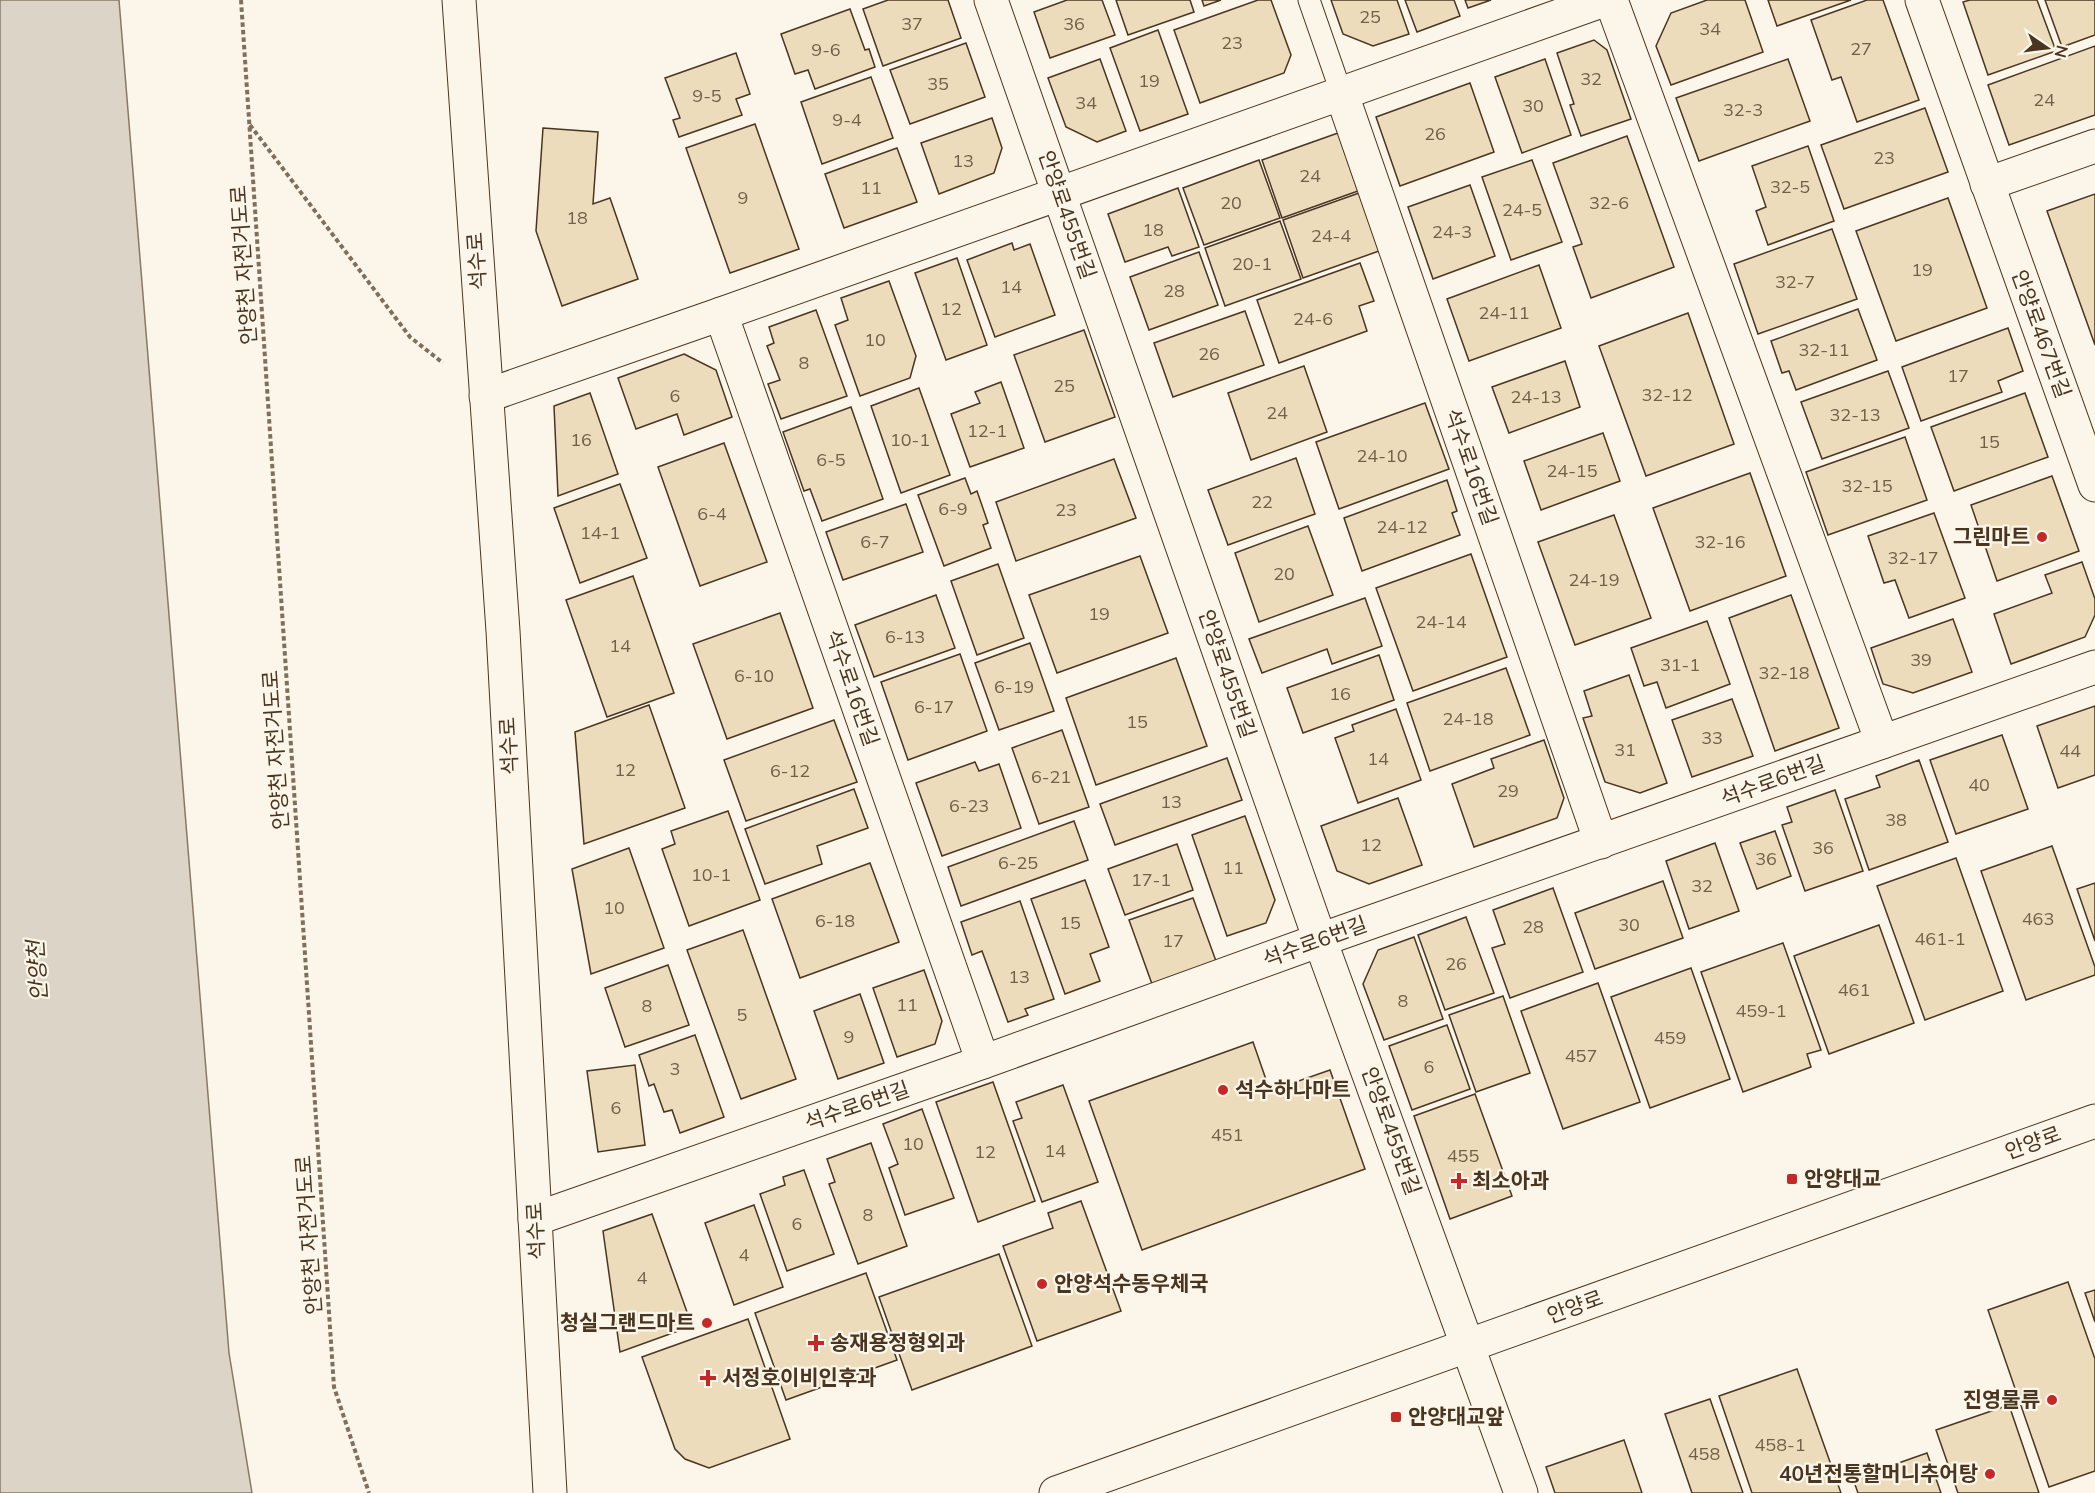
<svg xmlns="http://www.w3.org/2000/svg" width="2095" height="1493" viewBox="0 0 2095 1493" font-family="Mulish,'Noto Sans KR',sans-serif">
<rect width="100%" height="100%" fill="#fbf6e9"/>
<!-- water -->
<path fill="#dcd4c6" stroke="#887966" stroke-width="1.5" d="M0,0H119L229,1353L252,1493H0Z"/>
<!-- building -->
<g fill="#ecdcbc" stroke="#4a3520" stroke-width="1.5">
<path d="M888,0H948L961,38L883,66L863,9Z"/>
<path d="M1067,0H1102L1115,35L1050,58L1034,12Z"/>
<path d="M1116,0H1190L1194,12L1128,35Z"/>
<path d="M1202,0H1221L1204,6Z"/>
<path d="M1258,0H1271L1291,55L1284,73L1200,103L1174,30Z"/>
<path d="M1331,0H1397L1409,34L1373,46L1343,34Z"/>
<path d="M1405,0H1454L1460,16L1417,32Z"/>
<path d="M1465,0H1491L1468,8Z"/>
<path d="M1707,0H1745L1763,52L1671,85L1656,46L1671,13Z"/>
<path d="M1768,0H1851L1777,26Z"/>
<path d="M1867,0H1883L1919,100L1857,122L1841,77L1832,80L1811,20Z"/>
<path d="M1970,0H2037L2056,51L1988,75L1963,2Z"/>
<path d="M2045,0H2095V35L2062,47Z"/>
<path d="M850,9L865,50L869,49L875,67L815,89L808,70L795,74L781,34Z"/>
<path d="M1158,30L1188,114L1140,131L1110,48Z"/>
<path d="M1594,40L1607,50L1631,119L1581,136L1570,105L1574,104L1557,53Z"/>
<path d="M966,43L985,97L910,124L890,70Z"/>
<path d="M2095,46V115L2009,145L1988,85Z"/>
<path d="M736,53L750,94L736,99L742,115L679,137L673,120L680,118L665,78Z"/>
<path d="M1100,59L1126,131L1097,142L1066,127L1048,78Z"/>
<path d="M1545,59L1571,135L1522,153L1495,77Z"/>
<path d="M1788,59L1810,121L1699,161L1676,98Z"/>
<path d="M871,77L893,138L822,164L801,102Z"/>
<path d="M1470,83L1494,152L1400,186L1376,117Z"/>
<path d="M1925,108L1948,172L1844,209L1821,145Z"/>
<path d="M992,118L1002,148L994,173L939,194L921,143Z"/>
<path d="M755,124L799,249L730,273L686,148Z"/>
<path d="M543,128L598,132L593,204L610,198L638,279L562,306L536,231Z"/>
<path d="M1338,133L1358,191L1282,218L1262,160Z"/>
<path d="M1627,136L1674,267L1591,298L1573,247L1582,244L1553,163Z"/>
<path d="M1808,146L1834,221L1768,245L1756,211L1766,207L1752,166Z"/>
<path d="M897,148L917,202L844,228L825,174Z"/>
<path d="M1259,160L1280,218L1204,245L1183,188Z"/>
<path d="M1532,160L1562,242L1511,260L1482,177Z"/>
<path d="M1470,185L1495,256L1433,279L1408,207Z"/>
<path d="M1178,188L1199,247L1172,256L1168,247L1125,262L1108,214Z"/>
<path d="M1359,193L1379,251L1303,278L1283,220Z"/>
<path d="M2095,194V345L2047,211Z"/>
<path d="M1948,198L1987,308L1896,341L1856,231Z"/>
<path d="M1280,221L1301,279L1225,306L1205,248Z"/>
<path d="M1832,229L1857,299L1758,334L1734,264Z"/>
<path d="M1012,243L1014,250L1030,244L1055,315L995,337L967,260Z"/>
<path d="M1199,252L1218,305L1149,330L1130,277Z"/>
<path d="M957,258L987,345L946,360L915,273Z"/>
<path d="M1360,263L1374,301L1359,306L1367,331L1279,363L1257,300Z"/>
<path d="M1539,265L1561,328L1469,361L1447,299Z"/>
<path d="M889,281L916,356L910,378L860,396L835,325L848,320L841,298Z"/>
<path d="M1858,309L1877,360L1796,390L1789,371L1782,373L1771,341Z"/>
<path d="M816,310L847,396L781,419L768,384L780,380L767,346L774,343L769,327Z"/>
<path d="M1245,311L1264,365L1173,397L1154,343Z"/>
<path d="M1688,313L1734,444L1646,476L1599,346Z"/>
<path d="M2008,328L2023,371L1998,381L2002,392L1921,421L1902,367Z"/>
<path d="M1084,330L1115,417L1045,442L1014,355Z"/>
<path d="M684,354L716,370L732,417L684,435L677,414L636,429L618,378Z"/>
<path d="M1565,361L1580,407L1509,433L1492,387Z"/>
<path d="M1304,366L1327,432L1251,460L1228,393Z"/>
<path d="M1888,371L1909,428L1822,459L1801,402Z"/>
<path d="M1001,382L1024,448L970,467L951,414L980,403L975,392Z"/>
<path d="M919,388L950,475L901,493L871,406Z"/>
<path d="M590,393L618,474L558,496L554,406Z"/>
<path d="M2025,393L2048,457L1954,491L1931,427Z"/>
<path d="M1425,403L1449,469L1339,509L1316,442Z"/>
<path d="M851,407L883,499L822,521L810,489L804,491L783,432Z"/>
<path d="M1603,433L1620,481L1541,510L1524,461Z"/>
<path d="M1905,437L1927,500L1828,535L1806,472Z"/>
<path d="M724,443L767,562L700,586L658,467Z"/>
<path d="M1296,458L1315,514L1228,545L1208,490Z"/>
<path d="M1114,459L1136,518L1016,561L996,502Z"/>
<path d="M1750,473L1786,576L1690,611L1653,508Z"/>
<path d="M2052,476L2079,551L1997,581L1971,505Z"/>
<path d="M965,478L971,494L977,491L988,523L983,525L991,548L944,566L918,495Z"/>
<path d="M1447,480L1457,511L1452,513L1460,535L1362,571L1344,518Z"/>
<path d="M620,484L647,558L580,583L554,508Z"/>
<path d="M906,504L923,552L843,580L826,532Z"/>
<path d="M1934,513L1965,598L1909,618L1895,580L1884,583L1868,536Z"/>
<path d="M1614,515L1651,618L1575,645L1538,542Z"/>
<path d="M1308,526L1333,595L1259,622L1235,553Z"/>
<path d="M1471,554L1507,657L1413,691L1376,588Z"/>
<path d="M1140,556L1168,633L1057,673L1029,595Z"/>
<path d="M2082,562L2095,599V615L2085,637L2011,664L1994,614L2052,593L2045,575Z"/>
<path d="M998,564L1024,638L977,655L951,581Z"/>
<path d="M633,576L674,693L607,717L566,600Z"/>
<path d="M936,595L955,648L874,677L855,625Z"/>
<path d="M1791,595L1839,728L1775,751L1729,618Z"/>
<path d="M1365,598L1382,646L1332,664L1327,649L1262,673L1249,639Z"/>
<path d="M780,613L813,708L727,739L693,644Z"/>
<path d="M1953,619L1972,672L1913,693L1883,684L1871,648Z"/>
<path d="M1707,621L1730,684L1666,708L1657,682L1644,686L1631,648Z"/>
<path d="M1030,643L1054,711L999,730L975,663Z"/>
<path d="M960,654L987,731L908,760L881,682Z"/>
<path d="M1379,655L1394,700L1303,733L1287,688Z"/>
<path d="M1176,658L1207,746L1096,785L1066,698Z"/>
<path d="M1506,668L1530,735L1430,771L1407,703Z"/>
<path d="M1629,675L1667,783L1640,793L1605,782L1583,718L1592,716L1584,691Z"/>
<path d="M1732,699L1753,756L1692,777L1672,720Z"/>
<path d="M649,705L685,808L584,844L575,732Z"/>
<path d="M2095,706V775L2058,788L2037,726Z"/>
<path d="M1396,709L1421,780L1358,803L1335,738L1354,731L1352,725Z"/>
<path d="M834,720L857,782L746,821L724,760Z"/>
<path d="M1062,730L1089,807L1039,824L1012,748Z"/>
<path d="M2002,735L2028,809L1956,834L1930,760Z"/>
<path d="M1544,740L1564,798L1557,818L1474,847L1452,784L1494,768L1491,759Z"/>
<path d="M1227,758L1242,800L1115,845L1100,804Z"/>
<path d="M1919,760L1948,842L1869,870L1845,799L1880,787L1876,776Z"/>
<path d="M975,762L979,771L999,764L1021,828L942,856L916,783Z"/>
<path d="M854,789L868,828L817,846L822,864L765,884L745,829Z"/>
<path d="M1835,790L1863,871L1805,891L1782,825L1792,822L1787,807Z"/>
<path d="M1398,798L1422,865L1369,884L1337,871L1321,826Z"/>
<path d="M728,811L760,900L689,926L662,849L675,844L671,831Z"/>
<path d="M1245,816L1275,900L1266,923L1227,936L1192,835Z"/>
<path d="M1074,821L1088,860L961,906L948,867Z"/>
<path d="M1775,831L1791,876L1757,889L1740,843Z"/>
<path d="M1715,843L1739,911L1689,929L1666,861Z"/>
<path d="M1177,844L1193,890L1125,915L1108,869Z"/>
<path d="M2052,846L2095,967V975L2026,1000L1981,871Z"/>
<path d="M629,848L664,948L591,974L572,869Z"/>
<path d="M1956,858L2003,991L1925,1020L1877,886Z"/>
<path d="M870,863L899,942L800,978L772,899Z"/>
<path d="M1085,880L1109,947L1090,954L1100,981L1065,994L1031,899Z"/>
<path d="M1663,881L1683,938L1595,969L1575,913Z"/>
<path d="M2095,883V941L2077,889Z"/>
<path d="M1553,888L1583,972L1510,998L1492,948L1505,944L1493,910Z"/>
<path d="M1193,898L1216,961L1152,984L1129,920Z"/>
<path d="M1020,901L1054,999L1025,1009L1028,1015L1008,1022L982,951L972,955L961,922Z"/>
<path d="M1466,917L1494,993L1445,1010L1418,935Z"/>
<path d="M1879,925L1914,1023L1829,1054L1794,956Z"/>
<path d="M743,930L796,1079L741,1099L687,950Z"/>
<path d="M1414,937L1443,1019L1384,1040L1363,984L1378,950Z"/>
<path d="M1783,943L1821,1050L1807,1054L1811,1067L1743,1092L1701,972Z"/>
<path d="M668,965L689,1025L625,1047L605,988Z"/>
<path d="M1691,968L1730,1079L1650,1108L1611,997Z"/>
<path d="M924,970L942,1021L935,1044L897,1057L873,988Z"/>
<path d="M1598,983L1640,1102L1563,1129L1521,1011Z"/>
<path d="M860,994L884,1063L838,1079L814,1011Z"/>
<path d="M1503,996L1530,1073L1476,1092L1449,1015Z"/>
<path d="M1447,1025L1470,1089L1412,1110L1389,1046Z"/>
<path d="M695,1035L724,1117L680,1133L672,1110L664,1112L654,1084L649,1086L639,1055Z"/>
<path d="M1253,1042L1270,1091L1330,1070L1365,1169L1142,1250L1089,1101Z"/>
<path d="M635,1065L645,1145L598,1152L587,1071Z"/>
<path d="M993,1082L1035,1201L978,1222L936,1102Z"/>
<path d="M1063,1085L1098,1182L1042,1202L1013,1121L1022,1118L1016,1102Z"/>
<path d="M1475,1094L1512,1196L1450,1219L1414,1116Z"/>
<path d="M922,1109L954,1198L905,1215L889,1168L898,1164L883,1124Z"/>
<path d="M871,1143L907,1246L858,1264L829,1184L835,1182L827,1159Z"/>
<path d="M804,1170L834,1254L787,1271L760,1194L785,1185L783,1177Z"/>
<path d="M1081,1201L1121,1311L1037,1341L1003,1246L1053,1228L1048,1213Z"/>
<path d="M754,1205L783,1287L734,1305L705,1223Z"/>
<path d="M652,1214L692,1326L620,1352L603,1231Z"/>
<path d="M999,1254L1032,1346L912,1390L879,1297Z"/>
<path d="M866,1273L897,1360L786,1400L755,1313Z"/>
<path d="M2068,1282L2095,1359V1471L2049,1487L1988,1310Z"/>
<path d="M2095,1290V1322L2085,1293Z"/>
<path d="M748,1319L790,1439L709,1468L685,1459L675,1449L642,1357Z"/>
<path d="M1797,1369L1841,1493H1752L1719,1396Z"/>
<path d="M1710,1399L1743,1493H1692L1665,1414Z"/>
<path d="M2009,1405L2039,1493H1958L1936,1430Z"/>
<path d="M1624,1440L1642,1493H1555L1546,1467Z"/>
<path d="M1927,1453L1941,1493H1858L1853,1479Z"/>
</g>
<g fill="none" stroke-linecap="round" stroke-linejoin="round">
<!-- lane casing -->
<g stroke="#4a3520" stroke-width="23">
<path id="lane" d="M1309,0L1341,92"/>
</g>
<!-- street casing -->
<g stroke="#4a3520" stroke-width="35">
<g id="street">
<path d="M991,0L1320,940L1521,1493"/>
<path d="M1611,0L1882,742"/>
<path d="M1922,0L2095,485"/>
<path d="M1341,92L1601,842"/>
<path d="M1987,184L2095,146"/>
<path d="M721,314L983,1062"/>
<path d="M486,396L721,314L1604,0"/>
<path d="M535,1219L983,1062L1320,940L2095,667"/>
</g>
</g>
<!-- secondary casing -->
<g stroke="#4a3520" stroke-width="35">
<g id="secondary">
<path d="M459,0L503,631L550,1493"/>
<path d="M1056,1493L2095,1121"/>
</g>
</g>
<!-- path -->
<g stroke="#7f6f5c" stroke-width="4" stroke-dasharray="4.5 3" stroke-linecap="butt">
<path d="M241,0L334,1387L369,1493"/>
<path d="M250,125L410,337L443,363"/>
</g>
<!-- lane -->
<use href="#lane" stroke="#fbf6e9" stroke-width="21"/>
<!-- street -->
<use href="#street" stroke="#fbf6e9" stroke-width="33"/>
<!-- secondary -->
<use href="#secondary" stroke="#fbf6e9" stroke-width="33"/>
</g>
<!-- markers -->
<g fill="#c62828" stroke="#fbf6e9" stroke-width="2">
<circle cx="2042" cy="537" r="6"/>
<circle cx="1223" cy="1090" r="6"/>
<rect x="1786" y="1173" width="12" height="12" rx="3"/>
<path d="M1456 1172h6v6h6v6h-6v6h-6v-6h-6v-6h6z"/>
<circle cx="1042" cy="1284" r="6"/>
<circle cx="707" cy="1323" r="6"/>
<path d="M813 1334h6v6h6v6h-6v6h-6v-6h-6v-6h6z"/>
<path d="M705 1369h6v6h6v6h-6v6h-6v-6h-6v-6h6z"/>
<circle cx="2052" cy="1400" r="6"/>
<rect x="1390" y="1411" width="12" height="12" rx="3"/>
<circle cx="1990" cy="1474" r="6"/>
</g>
<g text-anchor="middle" stroke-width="4.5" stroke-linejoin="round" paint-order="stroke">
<!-- number labels -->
<g font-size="18" fill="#725f47">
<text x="1370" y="23">25</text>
<text x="912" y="30">37</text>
<text x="1074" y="30">36</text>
<text x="1710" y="35">34</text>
<text x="1232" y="49">23</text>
<text x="1861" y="55">27</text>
<text x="826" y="56">9-6</text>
<text x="1591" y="85">32</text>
<text x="1149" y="87">19</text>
<text x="938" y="90">35</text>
<text x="707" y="102">9-5</text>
<text x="2044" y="106">24</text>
<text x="1086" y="109">34</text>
<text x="1533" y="112">30</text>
<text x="1743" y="116">32-3</text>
<text x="847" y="126">9-4</text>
<text x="1435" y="140">26</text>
<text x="1884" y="164">23</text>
<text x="963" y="167">13</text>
<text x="1310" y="182">24</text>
<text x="1790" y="193">32-5</text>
<text x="871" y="194">11</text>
<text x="743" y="204">9</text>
<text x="1231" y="209">20</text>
<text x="1609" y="209">32-6</text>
<text x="1522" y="216">24-5</text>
<text x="577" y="224">18</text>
<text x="1153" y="236">18</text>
<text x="1452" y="238">24-3</text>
<text x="1331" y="242">24-4</text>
<text x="1252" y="270">20-1</text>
<text x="1922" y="276">19</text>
<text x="1795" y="288">32-7</text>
<text x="1011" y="293">14</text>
<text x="1174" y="297">28</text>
<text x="951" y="315">12</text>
<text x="1504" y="319">24-11</text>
<text x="1313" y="325">24-6</text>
<text x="875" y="346">10</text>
<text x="1824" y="356">32-11</text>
<text x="1209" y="360">26</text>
<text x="804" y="369">8</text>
<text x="1958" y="382">17</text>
<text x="1064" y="392">25</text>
<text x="1667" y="401">32-12</text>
<text x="675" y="402">6</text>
<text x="1536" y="403">24-13</text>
<text x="1277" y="419">24</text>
<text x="1855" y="421">32-13</text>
<text x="987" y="437">12-1</text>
<text x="581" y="446">16</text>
<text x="910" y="446">10-1</text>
<text x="1989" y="448">15</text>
<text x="1382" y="462">24-10</text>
<text x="831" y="466">6-5</text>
<text x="1572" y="477">24-15</text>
<text x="1867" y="492">32-15</text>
<text x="1262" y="508">22</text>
<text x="953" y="515">6-9</text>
<text x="1066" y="516">23</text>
<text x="712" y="520">6-4</text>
<text x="1402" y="533">24-12</text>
<text x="600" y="539">14-1</text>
<text x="875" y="548">6-7</text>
<text x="1720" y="548">32-16</text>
<text x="1913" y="564">32-17</text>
<text x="1284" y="580">20</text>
<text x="1594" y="586">24-19</text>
<text x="1099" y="620">19</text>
<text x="1441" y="628">24-14</text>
<text x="905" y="643">6-13</text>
<text x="620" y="652">14</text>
<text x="1921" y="666">39</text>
<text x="1680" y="671">31-1</text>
<text x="1784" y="679">32-18</text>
<text x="754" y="682">6-10</text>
<text x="1014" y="693">6-19</text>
<text x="1340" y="700">16</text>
<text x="934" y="713">6-17</text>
<text x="1468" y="725">24-18</text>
<text x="1137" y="728">15</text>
<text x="1712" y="744">33</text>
<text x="1625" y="756">31</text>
<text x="2070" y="757">44</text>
<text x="1378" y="765">14</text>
<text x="625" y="776">12</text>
<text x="790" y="777">6-12</text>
<text x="1051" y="783">6-21</text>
<text x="1979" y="791">40</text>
<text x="1508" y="797">29</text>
<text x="1171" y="808">13</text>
<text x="969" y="812">6-23</text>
<text x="1896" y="826">38</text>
<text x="1371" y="851">12</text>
<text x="1823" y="854">36</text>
<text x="1766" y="865">36</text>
<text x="1018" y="869">6-25</text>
<text x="1233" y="874">11</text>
<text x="711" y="881">10-1</text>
<text x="1151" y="886">17-1</text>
<text x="1702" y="892">32</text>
<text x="614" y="914">10</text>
<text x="2038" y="925">463</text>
<text x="835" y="927">6-18</text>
<text x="1070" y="929">15</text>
<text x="1629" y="931">30</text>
<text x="1533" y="933">28</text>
<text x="1940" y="945">461-1</text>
<text x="1173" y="947">17</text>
<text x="1456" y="970">26</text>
<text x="1019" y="983">13</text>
<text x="1854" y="996">461</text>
<text x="1403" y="1007">8</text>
<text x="907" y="1011">11</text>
<text x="647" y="1012">8</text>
<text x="1761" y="1017">459-1</text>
<text x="742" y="1021">5</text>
<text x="849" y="1043">9</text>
<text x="1670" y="1044">459</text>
<text x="1581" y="1062">457</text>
<text x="1429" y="1073">6</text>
<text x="675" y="1075">3</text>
<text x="616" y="1114">6</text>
<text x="1227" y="1141">451</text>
<text x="913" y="1150">10</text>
<text x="1055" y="1157">14</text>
<text x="985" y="1158">12</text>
<text x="1463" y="1162">455</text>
<text x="868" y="1221">8</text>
<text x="797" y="1230">6</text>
<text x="744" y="1261">4</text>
<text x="642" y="1284">4</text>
<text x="1780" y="1451">458-1</text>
<text x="1704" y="1460">458</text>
</g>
<!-- street labels -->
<g font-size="21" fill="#4a3520" stroke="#fbf6e9">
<text transform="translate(1067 215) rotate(71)" y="7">안양로455번길</text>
<text transform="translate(477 261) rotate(-94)" y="7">석수로</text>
<text transform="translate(244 265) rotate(-94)" y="7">안양천 자전거도로</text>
<text transform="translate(2041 334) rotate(70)" y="7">안양로467번길</text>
<text transform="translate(1471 467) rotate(71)" y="7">석수로16번길</text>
<text transform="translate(1227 674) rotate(71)" y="7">안양로455번길</text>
<text transform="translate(852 688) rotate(71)" y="7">석수로16번길</text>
<text transform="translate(509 746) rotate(-93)" y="7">석수로</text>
<text transform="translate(276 750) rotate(-94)" y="7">안양천 자전거도로</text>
<text transform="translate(1773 781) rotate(-20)" y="7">석수로6번길</text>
<text transform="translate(1315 942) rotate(-20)" y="7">석수로6번길</text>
<text transform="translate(857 1106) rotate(-19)" y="7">석수로6번길</text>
<text transform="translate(1391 1131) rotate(70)" y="7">안양로455번길</text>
<text transform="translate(2033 1143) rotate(-20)" y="7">안양로</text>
<text transform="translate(536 1231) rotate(-93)" y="7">석수로</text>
<text transform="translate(309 1235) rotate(-94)" y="7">안양천 자전거도로</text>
<text transform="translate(1575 1307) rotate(-20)" y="7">안양로</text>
</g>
<!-- poi labels -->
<g font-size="21" font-weight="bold" fill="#4a3520" stroke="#fbf6e9" text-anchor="start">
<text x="2030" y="544" text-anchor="end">그린마트</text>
<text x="1235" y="1097">석수하나마트</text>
<text x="1804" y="1186">안양대교</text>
<text x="1472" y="1188">최소아과</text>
<text x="1054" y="1291">안양석수동우체국</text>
<text x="695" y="1330" text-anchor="end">청실그랜드마트</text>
<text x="830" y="1350">송재용정형외과</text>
<text x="722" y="1385">서정호이비인후과</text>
<text x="2040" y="1407" text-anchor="end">진영물류</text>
<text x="1408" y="1424">안양대교앞</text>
<text x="1978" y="1481" text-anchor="end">40년전통할머니추어탕</text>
</g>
<!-- water labels -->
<g font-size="22" font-style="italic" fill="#4a3520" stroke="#fbf6e9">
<text transform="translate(37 971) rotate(-94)" y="8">안양천</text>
</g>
</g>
<!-- north arrow -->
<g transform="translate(2047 48) rotate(104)" stroke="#fbf6e9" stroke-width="4.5" paint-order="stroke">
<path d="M0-4.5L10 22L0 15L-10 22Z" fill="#4a3520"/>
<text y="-9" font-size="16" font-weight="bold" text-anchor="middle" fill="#4a3520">N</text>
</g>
</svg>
